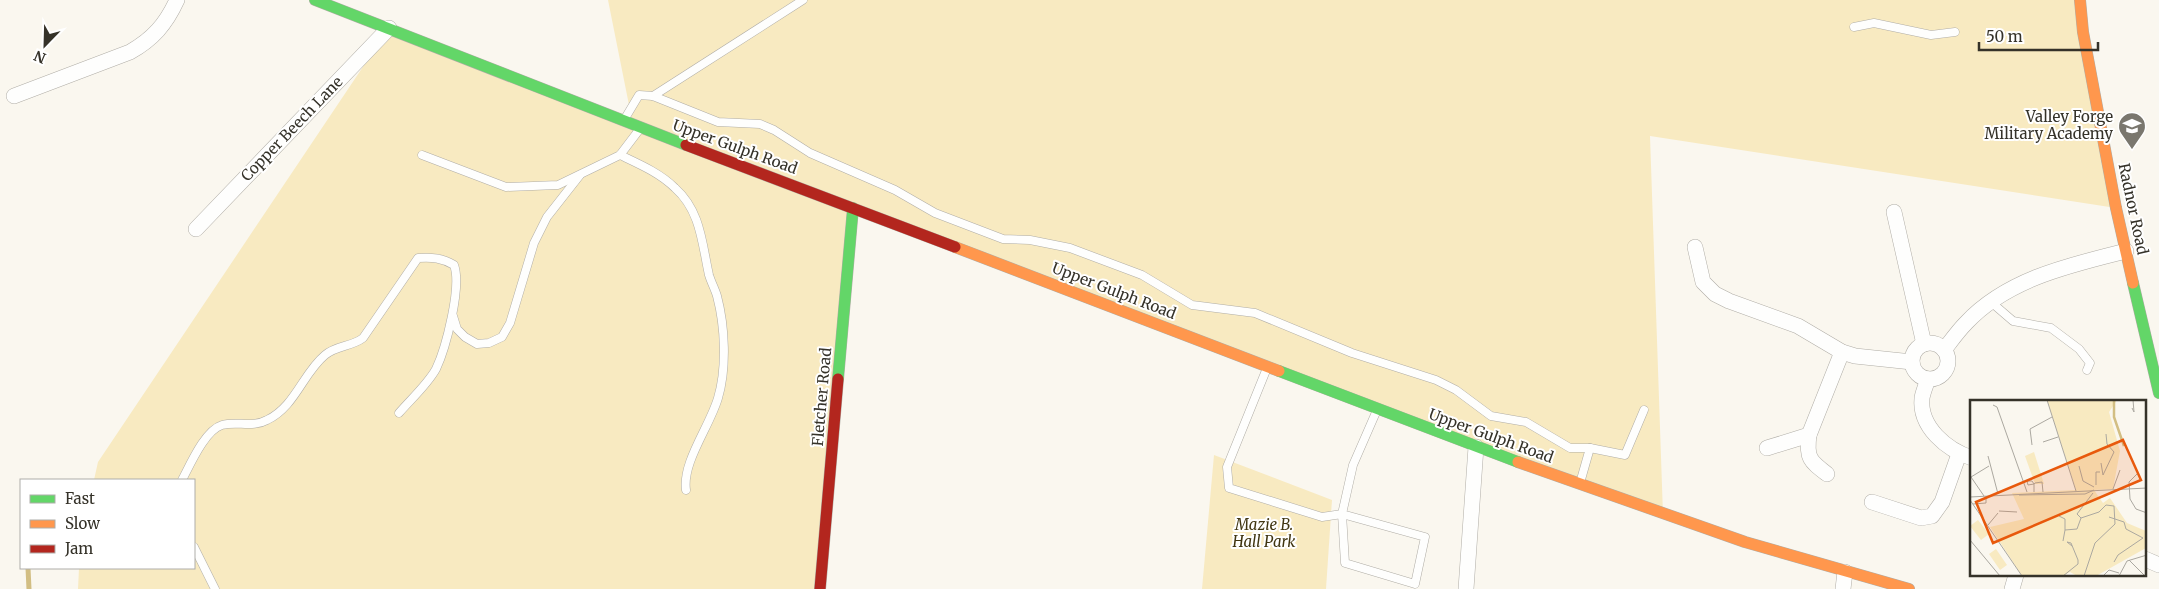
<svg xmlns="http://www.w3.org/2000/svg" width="2159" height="589" viewBox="0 0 2159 589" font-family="Merriweather,serif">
<rect width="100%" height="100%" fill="#faf7ef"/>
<!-- green -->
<g fill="#f8eac1">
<path d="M608,0H2080L2116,208L1650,136L1663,515L853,208L820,589H78L79,568H194V480H94L98,462L389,28L633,125Z"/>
<path d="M1214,455L1332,500L1326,589H1202Z"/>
</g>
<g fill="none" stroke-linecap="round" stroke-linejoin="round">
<!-- stream -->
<path stroke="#d2be83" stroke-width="5" d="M28,568L29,589"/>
<!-- lane casing -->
<g stroke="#b0ada6" stroke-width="9">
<g id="lane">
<path d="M1854,27L1874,23L1931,35L1955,32"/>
<path d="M653,96L803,0"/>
<path d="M624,120L639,95L653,96L718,122L760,124L774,130L810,153L895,190L935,213L1003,239L1030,240L1070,248L1142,275L1192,305L1255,313L1352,353L1436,380L1456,390L1491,416L1526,422L1570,448H1590"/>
<path d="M422,155L506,187L558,185L620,155L639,130"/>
<path d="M620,155C639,164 660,173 675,188C701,211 702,244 709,275C711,282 715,289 717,296C725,326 727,368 718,398C710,426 682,462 686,490"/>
<path d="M1991,302L2013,321L2051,328L2079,349L2090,363L2087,370"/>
<path d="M453,316L457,329L465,337L477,344L489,343L502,337L510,323L534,243L547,217L580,175"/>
<path d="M1267,368L1227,467L1229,488L1322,517L1342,514L1425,537L1415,584L1345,563L1342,514L1353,465L1377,410"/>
<path d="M182,480C190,465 205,430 222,425C237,421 253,428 267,420C295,407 303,373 325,355C337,345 351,347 363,338L418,258C432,257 442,258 454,265C462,286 446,348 436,369C427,385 411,399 399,413"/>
<path d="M1580,483L1590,448L1625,455L1644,410"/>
<path d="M194,547L215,589"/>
</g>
</g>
<!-- street casing -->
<g stroke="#b0ada6" stroke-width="16">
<g id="street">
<path d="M14,96L130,52C153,39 166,24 177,0"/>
<path d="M1894,212L1924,344"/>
<path d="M196,229L389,28"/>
<path d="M1695,247L1703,282L1715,294L1729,301L1798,326L1842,352L1855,356L1912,362"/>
<circle cx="1930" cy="361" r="18"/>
<path d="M1944,350C1951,341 1958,331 1966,323C2007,279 2070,265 2126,251"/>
<path d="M1928,379C1926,385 1923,392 1922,398C1919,427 1947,450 1972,458"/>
<path d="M1767,448L1809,435"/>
<path d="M1827,474C1810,461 1806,458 1809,435L1842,352"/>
<path d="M1872,502L1921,518L1932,516L1942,502L1959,454"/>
<path d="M2145,559L2159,565"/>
<path d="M1466,589L1476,447"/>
<path d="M1843,589L1845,572"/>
<path d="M2012,589L2016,575"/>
</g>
</g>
<!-- fast casing -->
<g stroke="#b0ada6" stroke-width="12">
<g id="fast">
<path d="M315,0L686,145"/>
<path d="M2133,283L2159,393"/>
<path d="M1279,371L1518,462"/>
<path d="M838,379L853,208"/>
</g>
</g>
<!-- slow casing -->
<g stroke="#b0ada6" stroke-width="12">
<g id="slow">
<path d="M2080,0L2083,32L2116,208L2133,283"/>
<path d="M955,247L1279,371"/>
<path d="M1518,462L1745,542L1909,589"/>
</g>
</g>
<!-- jam casing -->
<g stroke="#b0ada6" stroke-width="12">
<g id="jam">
<path d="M686,145L955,247"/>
<path d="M820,589L838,379"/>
</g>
</g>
<!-- lane -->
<use href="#lane" stroke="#fefefd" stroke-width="8"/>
<!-- street -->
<use href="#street" stroke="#fefefd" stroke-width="15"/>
<!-- fast -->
<use href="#fast" stroke="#63d668" stroke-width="11"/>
<!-- slow -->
<use href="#slow" stroke="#ff974d" stroke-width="11"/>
<!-- jam -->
<use href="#jam" stroke="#b3261e" stroke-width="11"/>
</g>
<!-- icons -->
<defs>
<g id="university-pin" transform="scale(1.4375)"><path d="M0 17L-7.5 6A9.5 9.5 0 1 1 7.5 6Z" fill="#7a776e" stroke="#fff"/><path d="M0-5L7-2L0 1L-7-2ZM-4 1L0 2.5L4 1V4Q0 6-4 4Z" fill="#fff"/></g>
</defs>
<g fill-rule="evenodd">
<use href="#university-pin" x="2132" y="126"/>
</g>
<g text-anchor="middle" stroke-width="4" stroke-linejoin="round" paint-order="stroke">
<!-- poi labels -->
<g font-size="15" fill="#353229" stroke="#fff" text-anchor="end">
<text x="2113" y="122">Valley Forge<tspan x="2113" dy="17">Military Academy</tspan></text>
</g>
<!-- street labels -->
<g font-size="15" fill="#353229" stroke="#fff">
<text transform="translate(292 129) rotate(-46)" y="5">Copper Beech Lane</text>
<text transform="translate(735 147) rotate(20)" y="5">Upper Gulph Road</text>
<text transform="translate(2133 209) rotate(78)" y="5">Radnor Road</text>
<text transform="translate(1114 291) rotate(21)" y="5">Upper Gulph Road</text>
<text transform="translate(822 397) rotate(-85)" y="5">Fletcher Road</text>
<text transform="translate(1491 436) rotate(20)" y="5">Upper Gulph Road</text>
</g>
<!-- park labels -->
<g font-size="15" font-style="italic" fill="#403511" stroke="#fff">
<text x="1264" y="530">Mazie B.<tspan x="1264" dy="17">Hall Park</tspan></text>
</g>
</g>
<!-- overview -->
<g transform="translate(1970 400)">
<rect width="176" height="176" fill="#faf7ef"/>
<path d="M77,0H147L139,12L150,51L143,89L124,90L133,103L140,98L157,123L176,131V148L126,176H107L100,172L93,176H52L20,127L54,119L42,93L106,90ZM64,52L74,84H65L55,56ZM8,120L19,134L11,140L0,126ZM26,149L37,165L30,170L19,154Z" fill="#f8eac1"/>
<path fill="none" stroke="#d2be83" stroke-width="2.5" d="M144,0V17L154,46"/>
<path fill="none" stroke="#aba8a0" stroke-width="1" d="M77,0L106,91M23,5L27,7L57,92M162,8L164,12L163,0M73,42L88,37M62,45L60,29L82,17M18,56L28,94M131,63L133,75L144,52L137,44L136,34M109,66L113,81L124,87M167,74L159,82L160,99L166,109L177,113M126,85V72H130M143,89L150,70M64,92V84L62,81H57L58,85L64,84L65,83L72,82L73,92M49,95L115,94L124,90M14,96L1,77L19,66M0,97L177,88M0,100L52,176M3,104L16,103V96M29,111L47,112M89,116L95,119V130M139,117L154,122L156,129L173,138L148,155L144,162M111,118L107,114L123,93M18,125L28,113M0,140L30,176M93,141L95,130L107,129L111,118L129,112L136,105L144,106L145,124L125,143L114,176M159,160L175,176M93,176L108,164V160L101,143L97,142L102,146M133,176L139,170L149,173M149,176L157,161L177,155"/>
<path fill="#e8590c" fill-opacity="0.15" stroke="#e8590c" stroke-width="2.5" d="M153,40L171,80L23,143L6,102Z"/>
<rect width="176" height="176" fill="none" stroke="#353229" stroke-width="2.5"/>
</g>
<!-- legend -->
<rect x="20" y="479" width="175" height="90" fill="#ffffff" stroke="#aeada9"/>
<rect x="30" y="495" width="25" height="8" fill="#63d668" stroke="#aeada9"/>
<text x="65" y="504" font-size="15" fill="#353229">Fast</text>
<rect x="30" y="520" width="25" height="8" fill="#ff974d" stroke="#aeada9"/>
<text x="65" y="529" font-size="15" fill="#353229">Slow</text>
<rect x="30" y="545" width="25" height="8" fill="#b3261e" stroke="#aeada9"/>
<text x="65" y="554" font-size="15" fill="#353229">Jam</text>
<!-- north arrow -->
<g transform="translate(45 45) rotate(203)" stroke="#ffffff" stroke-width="4" paint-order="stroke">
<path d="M0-4L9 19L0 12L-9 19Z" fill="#353229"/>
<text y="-8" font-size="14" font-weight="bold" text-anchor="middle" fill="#353229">N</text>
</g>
<!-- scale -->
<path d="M1979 42v8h119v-8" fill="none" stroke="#353229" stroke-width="2.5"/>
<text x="1986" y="42" font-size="15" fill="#353229" stroke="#ffffff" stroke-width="4" paint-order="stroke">50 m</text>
</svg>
